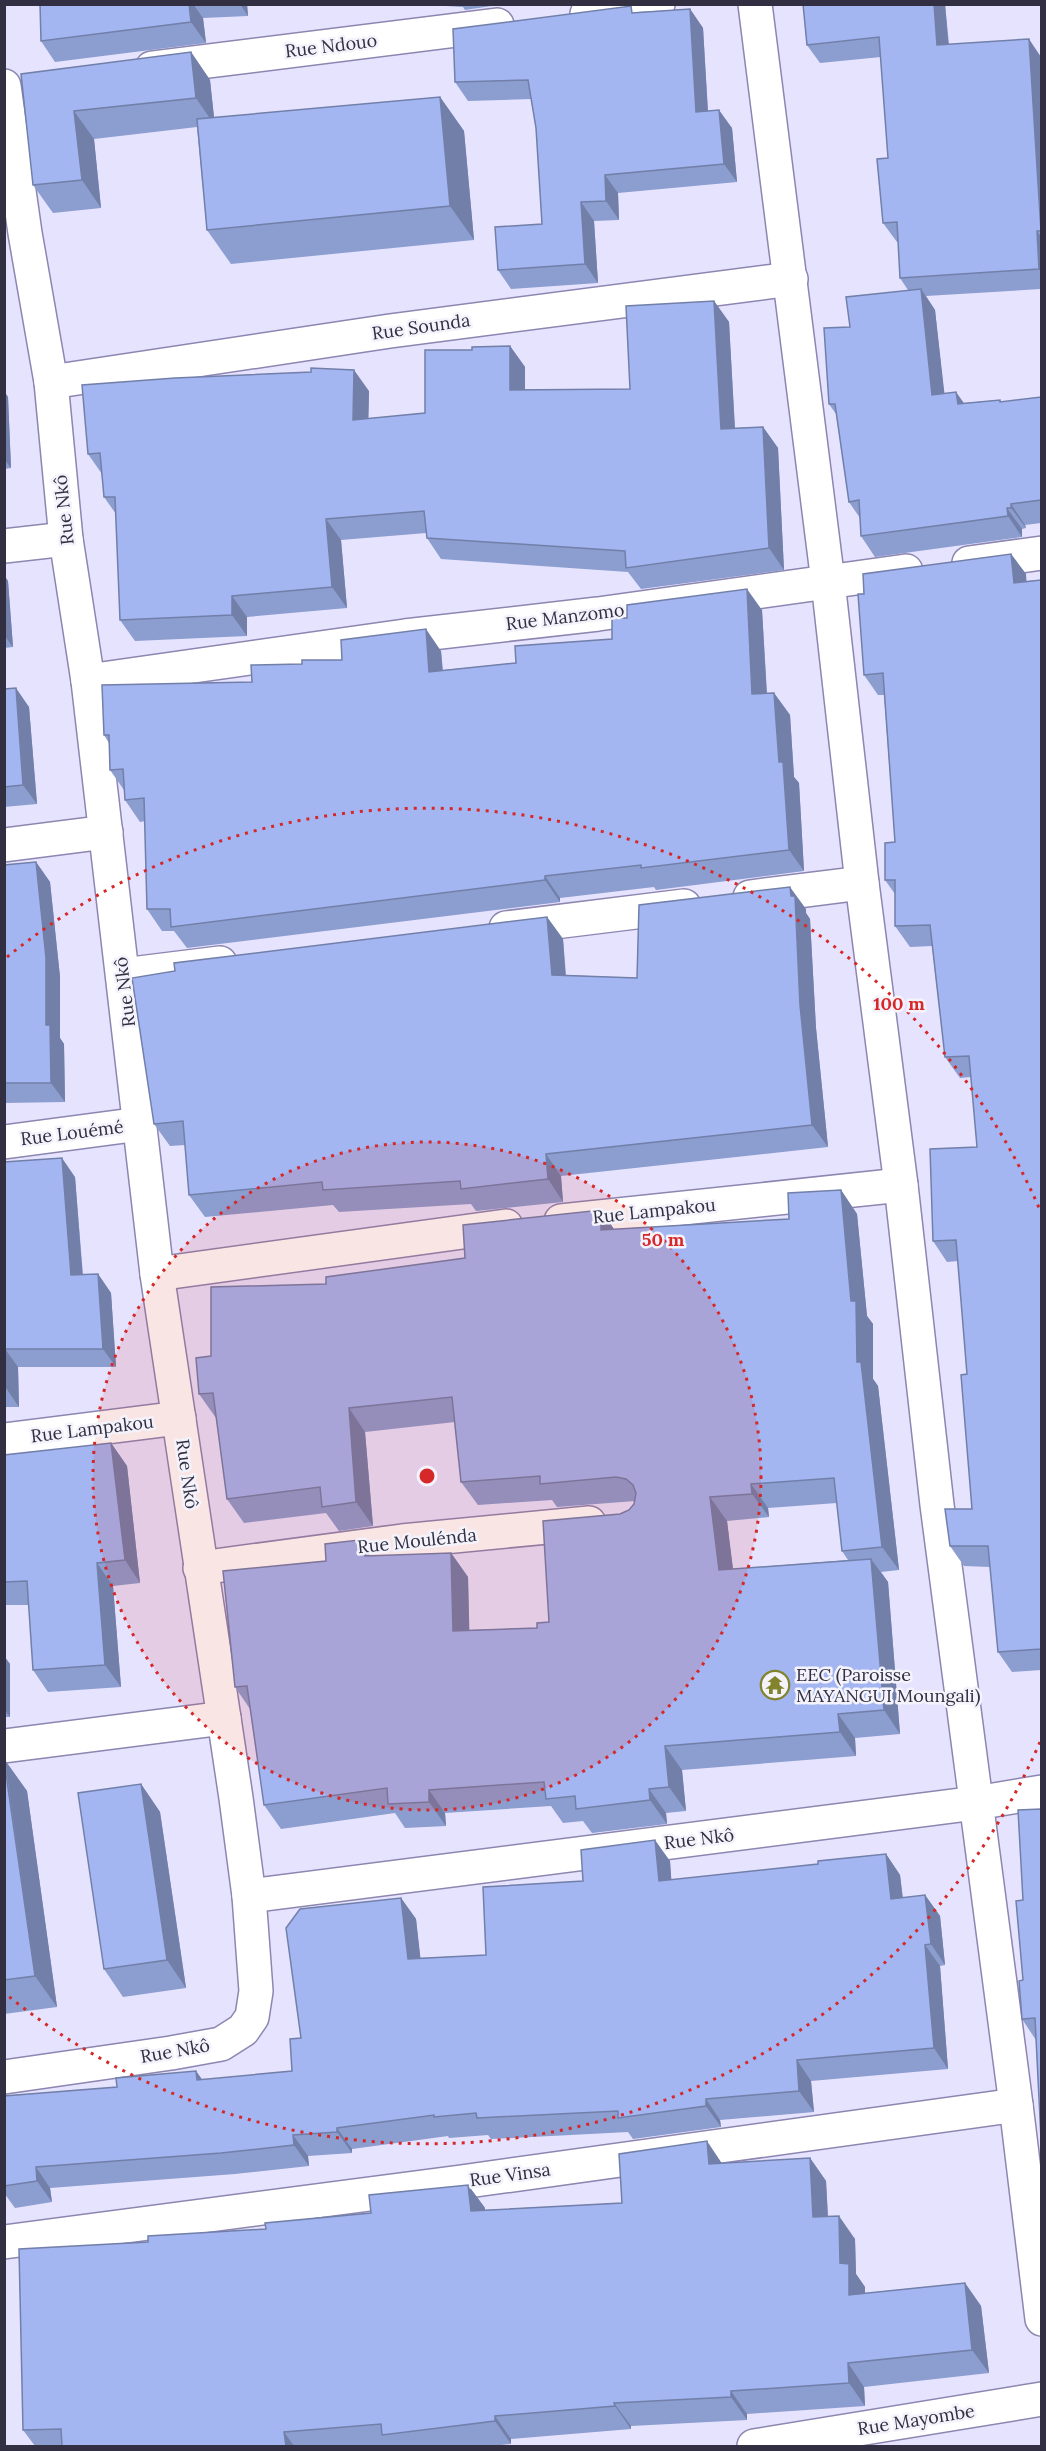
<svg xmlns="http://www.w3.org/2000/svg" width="1046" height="2451" viewBox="0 0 1046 2451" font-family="Lora,serif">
<rect width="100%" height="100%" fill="#e6e3ff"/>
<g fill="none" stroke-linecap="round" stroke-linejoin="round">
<!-- minor casing -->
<g stroke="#8c86b0" stroke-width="36">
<g id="minor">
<path d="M755,4L828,582L862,883L901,1185L937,1505L1016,2105L1042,2319"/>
<path d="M587,14L658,4"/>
<path d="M152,68L497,25"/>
<path d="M4,86L25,233L51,382L66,539L88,681L157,1274L236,1798L249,1896L256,1991L252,2017L243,2030L221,2044L171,2053L4,2077"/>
<path d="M51,382L390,331L791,279"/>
<path d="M4,546L66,539"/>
<path d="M969,563L1042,553"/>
<path d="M88,681L405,636L598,614L906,571"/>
<path d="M4,845L106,832"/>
<path d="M750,897L862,883"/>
<path d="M506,928L684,906"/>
<path d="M123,975L220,963"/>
<path d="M4,1142L140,1124"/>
<path d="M561,1221L901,1185"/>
<path d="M157,1274L506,1226"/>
<path d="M4,1440L179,1418"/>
<path d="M200,1568L402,1541L589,1523"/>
<path d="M4,1746L224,1718"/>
<path d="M249,1896L976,1803L1042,1792"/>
<path d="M4,2242L461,2182L1016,2105"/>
<path d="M754,2446L1042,2399"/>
</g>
</g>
<!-- minor -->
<use href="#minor" stroke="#fff" stroke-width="33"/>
</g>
<!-- wall -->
<g fill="#8c9dcf" fill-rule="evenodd">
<path d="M40,4H247L248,16L203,18L206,43L55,62L41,41Z"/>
<path d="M411,4H505L465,10L463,7Z"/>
<path d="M803,4H945L949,44L1041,57V289L926,296L935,310L944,394L964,403L1000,400L1001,402L1041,397V523L1025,525L1026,528L1022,529V537L875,557L861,536L860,518L849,502L836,414L829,404L850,327L908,290L900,278L898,242H897L883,223L888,158L881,57L820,63L807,45Z"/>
<path d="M690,9L703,28L708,111L732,128L737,182L618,193L619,220L594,221L598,283L511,289L498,270L542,224L536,128L531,99L468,101L455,82L636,12Z"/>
<path d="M191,52L210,80L214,118L440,97L464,131L474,240L231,264L207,230L197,127L94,139L101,208L53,213L33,185L21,74Z"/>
<path d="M714,301L729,322L735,428L763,427L778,448L784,570L641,589L628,572L441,559L427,538L426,533L341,540L347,608L247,617V636L135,641L120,620L116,514L104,497L102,474L88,454L369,391L368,419L425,413L472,350L510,346L525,367V390L630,389Z"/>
<path d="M4,391L8,397L11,468L4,469Z"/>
<path d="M1011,554L1026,574V581L1041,580V1670L1012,1672L998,1652L990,1567L964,1566L950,1546L972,1509L967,1374L958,1261L947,1262L933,1241L977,1147L971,1077L960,1078L945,1057L932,946L910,947L895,926V894L885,880L895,842L884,695H878L864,675V594Z"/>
<path d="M4,575L8,581L13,647L4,648Z"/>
<path d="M762,610L767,693H774L790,715L794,777L799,783L804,871L656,890L654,887L560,898V902L187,948L174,931H162L147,909L145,821L140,822L125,800L124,790L110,770L109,743L104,735L302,664L441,651L443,670L516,663L612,639L627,618Z"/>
<path d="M4,689L29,707L37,804L4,807Z"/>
<path d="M36,862L50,882L60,977V1038L64,1044L65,1102L4,1103V865Z"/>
<path d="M806,909V913L810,919L816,1028L828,1147L561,1176L563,1202L476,1211L471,1204L339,1212L333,1205L205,1217L189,1195L185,1145L170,1146L154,1124L547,917L563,939L566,975L637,978Z"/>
<path d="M4,1162L75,1177L83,1275L98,1274L111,1293L116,1367H18L19,1407H4Z"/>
<path d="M841,1190L857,1214L867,1316L873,1324V1379L878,1386L899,1570L881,1572L888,1582L900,1734L855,1738L856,1756L682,1770L686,1811L666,1813L667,1824L592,1833L583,1821L563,1823L551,1806L445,1813L446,1826L405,1828L395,1813L281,1829L264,1805L250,1709L235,1687L326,1561L359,1540L370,1556L451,1553L468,1577L469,1630L537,1628L549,1622L620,1514L629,1510L634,1504L635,1501L557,1507L552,1500L478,1505L461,1482L455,1422L365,1432L373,1526L339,1531L326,1513L244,1523L227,1499L216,1418L199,1394L211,1356L326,1284L465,1258L601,1210L614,1229L789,1219ZM837,1503L842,1551L848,1560L733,1569L727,1521L769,1517L768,1508Z"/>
<path d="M111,1443L127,1466L140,1583L113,1586L121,1687L48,1692L33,1670L29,1605H4V1455Z"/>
<path d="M4,1656L10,1664V1717H4Z"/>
<path d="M4,1760L27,1791L57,2007L4,2014Z"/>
<path d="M141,1784L160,1812L186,1988L123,1997L104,1969Z"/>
<path d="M1041,1809V2140L1036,2040L1022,2019L1023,1980V1900Z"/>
<path d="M886,1854L900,1875L903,1898L925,1895L940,1916L945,1965L940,1966L948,2069L811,2081L814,2112L720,2120L721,2127L633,2139L628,2132L491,2139L488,2135L449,2138L448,2136L352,2149V2153L308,2156L309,2166L235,2174L50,2188L52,2202L15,2208L4,2193V2096L117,2087L196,2071L202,2080L292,2071L301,2038L401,1898L416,1919L420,1958L486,1955L583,1881L670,1861L671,1880L818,1864Z"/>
<path d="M810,2158L826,2181L828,2216L855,2239L856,2274L865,2287V2293L965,2283L981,2306L989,2373L864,2387L865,2406L747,2414V2420L631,2426V2429L511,2439V2444L492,2446H35L23,2430L148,2242L266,2229L371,2213L468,2185L485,2208V2210L622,2203L722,2163Z"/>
</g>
<!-- shaded-wall -->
<g fill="#727fa9">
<path d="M189,4H193L203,18L206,43L191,22Z"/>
<path d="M240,4H247L248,16Z"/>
<path d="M934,4H945L950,64L937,45Z"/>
<path d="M690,9L703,28L709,131L696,112Z"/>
<path d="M1029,39L1041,57V231Z"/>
<path d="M191,52L210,80L215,126L196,98Z"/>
<path d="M440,97L464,131L474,240L450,206Z"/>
<path d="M719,110L732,128L737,182L724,164Z"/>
<path d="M74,111L94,139L101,208L82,180Z"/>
<path d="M605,175L618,193L619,220L606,201Z"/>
<path d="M581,202L594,221L598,283L585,264Z"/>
<path d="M1037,231L1041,237V273L1039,269Z"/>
<path d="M921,289L935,310L947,416L932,395Z"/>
<path d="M714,301L729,322L736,450L721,429Z"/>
<path d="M510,346L525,367V411L510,390Z"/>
<path d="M354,370L369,391L368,441L353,420Z"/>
<path d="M4,391L8,397L11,468L4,459Z"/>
<path d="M956,392L971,413L958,404Z"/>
<path d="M763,427L778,448L784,570L769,548Z"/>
<path d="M1011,504L1025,525L1026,528L1011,508Z"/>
<path d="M1007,508L1022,529V537L1008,516Z"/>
<path d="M326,519L341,540L347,608L332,587Z"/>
<path d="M1011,554L1026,574L1028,603L1014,583Z"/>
<path d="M4,575L8,581L13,647L4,635Z"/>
<path d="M747,589L762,610L768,716L752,694Z"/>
<path d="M232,596L247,617V636L232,615Z"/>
<path d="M426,629L441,651L444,693L429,672Z"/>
<path d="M16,688L29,707L37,804L23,785Z"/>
<path d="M774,693L790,715L794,777L799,783L804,871L789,850L779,762Z"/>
<path d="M36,862L50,882L60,977V1038L64,1044L65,1102L51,1083L46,1025Z"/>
<path d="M545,876L560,898V902L545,880Z"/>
<path d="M790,887L806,909V913L810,919L816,1028L828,1147L812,1125L800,1005Z"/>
<path d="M547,917L563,939L567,997L552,975Z"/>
<path d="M546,1154L561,1176L563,1202L548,1179Z"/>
<path d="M62,1158L75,1177L84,1294L71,1275Z"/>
<path d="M841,1190L857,1214L867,1316L873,1324V1379L878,1386L899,1570L882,1547L857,1362Z"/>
<path d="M601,1210L617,1234L601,1230Z"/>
<path d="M98,1274L111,1293L116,1367L103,1349Z"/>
<path d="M5,1349L18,1367L19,1407L6,1388Z"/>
<path d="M349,1408L365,1432L373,1526L356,1502Z"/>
<path d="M111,1443L127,1466L140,1583L125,1560Z"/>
<path d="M751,1484L768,1508L769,1517L752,1494Z"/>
<path d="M710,1497L727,1521L736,1594L719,1570Z"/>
<path d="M359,1540L375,1563L376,1567L360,1551Z"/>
<path d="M451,1553L468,1577L470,1655L453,1631Z"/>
<path d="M871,1559L888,1582L900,1734L884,1710Z"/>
<path d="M97,1563L113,1586L121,1687L105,1665Z"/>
<path d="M4,1656L10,1664V1717L4,1709Z"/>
<path d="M838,1714L855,1738L856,1756L840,1732Z"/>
<path d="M665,1746L682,1770L686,1811L669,1787Z"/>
<path d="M5,1760L27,1791L57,2007L35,1976Z"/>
<path d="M141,1784L160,1812L186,1988L167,1960Z"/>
<path d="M649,1789L666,1813L667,1824L650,1800Z"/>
<path d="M429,1790L445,1813L446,1826L429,1802Z"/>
<path d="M655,1840L670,1861L673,1902L659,1881Z"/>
<path d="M886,1854L900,1875L905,1920L891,1899Z"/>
<path d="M925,1895L940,1916L945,1965L931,1944Z"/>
<path d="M401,1898L416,1919L423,1980L408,1959Z"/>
<path d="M925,1945L940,1966L948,2069L934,2048Z"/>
<path d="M797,2060L811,2081L814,2112L799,2091Z"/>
<path d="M196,2071L211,2092L197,2080Z"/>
<path d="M706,2099L720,2120L721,2127L706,2106Z"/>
<path d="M337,2128L352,2149V2153L337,2132Z"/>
<path d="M293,2135L308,2156L309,2166L294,2145Z"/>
<path d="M707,2141L723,2165L709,2164Z"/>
<path d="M810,2158L826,2181L829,2240L813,2217Z"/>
<path d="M36,2167L50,2188L52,2202L37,2181Z"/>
<path d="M468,2185L485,2208L487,2234L471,2211Z"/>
<path d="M839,2216L855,2239L856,2274L865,2287V2318L849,2295L840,2263Z"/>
<path d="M965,2283L981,2306L989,2373L972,2350Z"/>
<path d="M848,2363L864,2387L865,2406L849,2383Z"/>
<path d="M731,2391L747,2414V2420L731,2397Z"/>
<path d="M614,2403L631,2426V2429L615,2406Z"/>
<path d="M495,2416L511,2439V2444L495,2421Z"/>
<path d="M284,2432L294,2446H286Z"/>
</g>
<!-- building -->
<g fill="#a3b6f1" stroke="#727fa9" stroke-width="1.5">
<path d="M40,4H189L191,22L41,41Z"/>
<path d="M803,4H934L937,45L1029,39L1041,231H1037L1039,269L900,278L897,222L883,223L877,159L888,158L879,37L807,45Z"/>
<path d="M631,6L632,13L690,9L696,112L719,110L724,164L605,175L606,201L581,202L585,264L498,270L495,227L542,224L536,128L528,80L455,82L453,29Z"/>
<path d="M191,52L196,98L74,111L82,180L33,185L21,74Z"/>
<path d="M440,97L450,206L207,230L197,119Z"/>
<path d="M921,289L932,395L956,392L958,404L1000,400V402L1041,397V500L1011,504V508H1007L1008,516L861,536L859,500L849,502L835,404H829L824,328L850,327L846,297Z"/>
<path d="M714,301L721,429L763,427L769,548L626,568L625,551L427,538L424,511L326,519L332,587L232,596V615L120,620L115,497H104L100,453L88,454L82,385L175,378L311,372V368L354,370L353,420L425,413V350H472V347L510,346V390L630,389L626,306Z"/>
<path d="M1011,554L1014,583L1041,580V1649L998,1652L988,1546H950L945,1509H972L961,1375L967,1374L956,1240L933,1241L930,1149L977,1147L969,1056L945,1057L930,925L895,926V880H885V843L895,842L883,673L864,675L858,594H864L863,574Z"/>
<path d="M747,589L752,694L774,693L779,762H783L789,850L641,868V865L545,876V880L171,927L170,909H147L144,798L125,800L123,769L110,770L109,735H104L102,685L252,682L251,665L302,664V660H342L341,640L426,629L429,672L516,663L515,646L612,639V618H627V605Z"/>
<path d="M16,688L23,785L4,787V689Z"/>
<path d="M36,862L46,958V1025H50L51,1083H4V865Z"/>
<path d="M790,887L791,896H795L800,1005L812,1125L546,1154L548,1179L461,1189L460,1181L323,1190L322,1182L189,1195L183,1121L154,1124L132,978L175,971L174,963L547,917L552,975L637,978L639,905Z"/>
<path d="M62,1158L71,1275L98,1274L103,1349H5L6,1388H4V1162Z"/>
<path d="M841,1190L851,1301H856L857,1362H861L882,1547L842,1551L834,1478L751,1484L752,1494L710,1497L719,1570L871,1559L884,1710L838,1714L840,1732L665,1746L669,1787L649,1789L650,1800L576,1809L575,1796L546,1799L544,1782L429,1790V1802L388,1804L387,1788L264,1805L247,1686L235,1687L223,1571L326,1561L325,1544L359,1540L360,1551L364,1550L365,1556L451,1553L453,1631L537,1628V1623L549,1622L543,1521L620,1514L629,1510L634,1504L636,1493L633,1485L626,1479L616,1477L540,1484V1476L461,1482L452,1397L349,1408L356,1502L322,1507L320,1487L227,1499L213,1393L199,1394L196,1358L211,1356V1287L326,1284V1277L465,1258L463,1225L601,1210V1230L789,1219L788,1193Z"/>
<path d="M111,1443L125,1560L97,1563L105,1665L33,1670L27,1581L4,1582V1455Z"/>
<path d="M4,1760L35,1976L4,1980Z"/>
<path d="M141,1784L167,1960L104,1969L78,1793Z"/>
<path d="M1041,1809V2139L1035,2018L1022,2019L1019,1981L1023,1980L1016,1901L1023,1900L1018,1810Z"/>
<path d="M655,1840L659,1881L818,1864V1861L886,1854L891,1899L925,1895L931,1944L925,1945L934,2048L797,2060L799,2091L706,2099V2106L618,2118V2111L477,2118L476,2113L434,2117V2115L337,2128V2132L293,2135L294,2145L221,2153L36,2167L37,2181L4,2186V2096L117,2087L116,2078L196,2071L197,2080L292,2071L290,2039L301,2038L286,1928L300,1909L401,1898L408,1959L486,1955L483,1887L583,1881L581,1850Z"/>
<path d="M707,2141L709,2164L810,2158L813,2217L839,2216L840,2263L849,2264V2295L965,2283L972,2350L848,2363L849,2383L731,2391V2397L614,2403L615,2406L495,2416V2421L382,2435L381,2424L284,2432L286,2446H62L61,2429L23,2430L19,2249L148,2242V2236L266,2229L265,2223L371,2213L369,2195L468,2185L471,2211L622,2203L619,2154Z"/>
</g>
<!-- distance rings -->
<circle cx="427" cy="1476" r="334" fill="#d62828" fill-opacity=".12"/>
<g fill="none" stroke="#d62828" stroke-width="3" stroke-dasharray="3 6">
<circle cx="427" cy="1476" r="334"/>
<path d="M1040 1742A668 668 0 0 1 7 1995M7 957A668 668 0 0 1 1040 1210"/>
</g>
<!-- icons -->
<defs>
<g id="temple-ring" transform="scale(1.5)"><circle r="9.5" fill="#f4f3fc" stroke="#82842d" stroke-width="1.5"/><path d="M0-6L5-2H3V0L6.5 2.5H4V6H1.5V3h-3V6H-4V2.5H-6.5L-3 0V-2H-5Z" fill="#82842d"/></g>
</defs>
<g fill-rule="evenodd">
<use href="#temple-ring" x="775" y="1685"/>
</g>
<g text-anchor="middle" stroke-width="5" stroke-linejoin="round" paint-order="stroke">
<!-- street labels -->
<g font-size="18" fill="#312f41" stroke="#f4f3fc">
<text transform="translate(331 46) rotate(-7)" y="6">Rue Ndouo</text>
<text transform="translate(421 327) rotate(-8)" y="6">Rue Sounda</text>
<text transform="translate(64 510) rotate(-96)" y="6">Rue Nkô</text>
<text transform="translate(565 617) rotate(-7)" y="6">Rue Manzomo</text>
<text transform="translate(125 992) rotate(-97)" y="6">Rue Nkô</text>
<text transform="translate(72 1133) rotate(-7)" y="6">Rue Louémé</text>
<text transform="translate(654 1211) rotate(-6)" y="6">Rue Lampakou</text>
<text transform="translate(92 1429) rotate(-7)" y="6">Rue Lampakou</text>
<text transform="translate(187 1474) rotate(82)" y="6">Rue Nkô</text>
<text transform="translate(417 1541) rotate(-6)" y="6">Rue Moulénda</text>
<text transform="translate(699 1839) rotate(-7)" y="6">Rue Nkô</text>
<text transform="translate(175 2051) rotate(-10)" y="6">Rue Nkô</text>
<text transform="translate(510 2175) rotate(-8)" y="6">Rue Vinsa</text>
<text transform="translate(916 2420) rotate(-9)" y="6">Rue Mayombe</text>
</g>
<!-- poi labels -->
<g font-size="18" fill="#312f41" stroke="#f4f3fc" text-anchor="start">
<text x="796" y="1681">EEC (Paroisse<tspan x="796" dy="21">MAYANGUI Moungali)</tspan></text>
</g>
</g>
<circle cx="427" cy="1476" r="9" fill="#d62828" stroke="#f4f3fc" stroke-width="3"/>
<g font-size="18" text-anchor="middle" font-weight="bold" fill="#d62828" stroke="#f4f3fc" stroke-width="5" stroke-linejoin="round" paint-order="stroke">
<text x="899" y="1010">100 m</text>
<text x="663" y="1246">50 m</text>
</g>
<!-- border -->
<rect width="1046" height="2451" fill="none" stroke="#312f41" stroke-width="12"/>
</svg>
